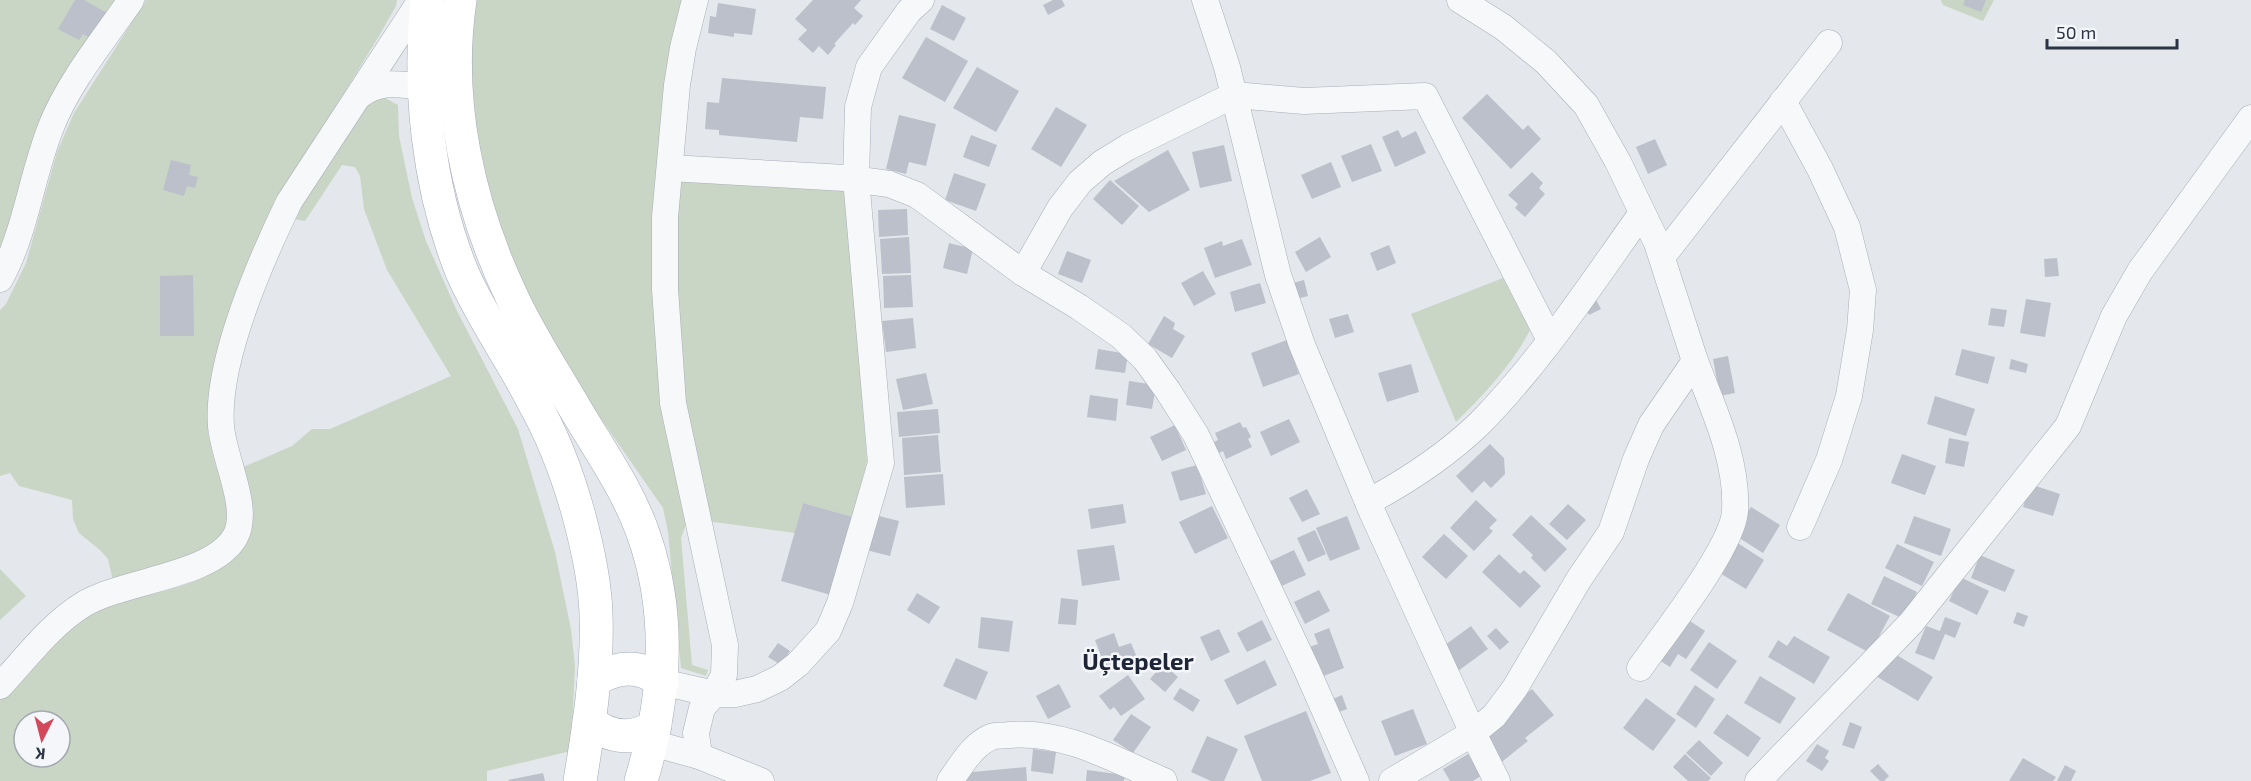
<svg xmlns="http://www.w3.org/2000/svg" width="2251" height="781" viewBox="0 0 2251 781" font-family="'Exo 2',sans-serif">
<rect width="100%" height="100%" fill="#e4e7ec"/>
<!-- green -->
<g fill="#c9d6c5" fill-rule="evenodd">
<path d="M0,0H117L0,262Z"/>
<path d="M146,0H397L396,6L379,36L288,185L211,408L208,433L214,460L228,502L230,522L211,549L113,581L108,559L101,551L79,533L73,519L72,500L19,486L10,473L0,476V310L6,304L26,263L57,152L74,113Z"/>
<path d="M476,0H695L670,167L845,178L867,461L853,517L803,503L795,533L699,520L694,502L681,538L692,665L708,670L706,676L681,668L668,532L663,508L565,367L529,301L501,238L471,116L470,54Z"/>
<path d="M1941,0H1994L1983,21L1943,5Z"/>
<path d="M385,98L398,105L399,136L412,198L426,241L457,311L518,429L555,552L571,629L575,666L571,751L487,771V781H0V700C20,678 67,620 92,610C128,595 171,594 206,576C215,571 224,564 232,558L241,468L292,446L312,429H330L451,376L387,270L364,209L360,176L355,167L342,165L305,221L294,219L360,111L373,99ZM24,721H60V757H24Z"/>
<path d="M1503,278L1530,330C1512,365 1484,394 1456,422L1411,314Z"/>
<path d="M0,569L26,596L0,620Z"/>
</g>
<!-- building -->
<g fill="#bbc0ca">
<path d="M75,0H84L107,13L92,39L83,34L79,40L58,29Z"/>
<path d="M813,0H861L854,8L863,16L855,25L853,23L834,44L836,45L828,55L819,46L813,53L798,39L807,30L795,19Z"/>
<path d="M1053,0H1062L1065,6L1048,15L1043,5Z"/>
<path d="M1965,0H1986L1981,12L1963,5Z"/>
<path d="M718,3L756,9L752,35L734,33V37L708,33L710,16L716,17Z"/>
<path d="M942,5L966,18L954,41L930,29Z"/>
<path d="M926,37L968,61L945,102L902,78Z"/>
<path d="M977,67L1019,91L996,132L953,108Z"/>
<path d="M722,78L826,87L823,119L800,117L797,142L719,135V130L705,129L707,102L719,103Z"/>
<path d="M1487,94L1523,130L1528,125L1541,139L1511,169L1462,118Z"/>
<path d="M1056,107L1087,125L1061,167L1031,149Z"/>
<path d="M899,115L936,124L926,166L909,162L906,174L886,169Z"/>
<path d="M1398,130L1402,138L1416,131L1426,153L1395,167L1382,137Z"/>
<path d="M971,135L997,145L989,167L963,157Z"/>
<path d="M1655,139L1667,165L1648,174L1636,147Z"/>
<path d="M1371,144L1382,171L1352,182L1341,156Z"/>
<path d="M1224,145L1232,181L1200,188L1192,152Z"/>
<path d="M1168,150L1190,190L1149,212L1114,181Z"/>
<path d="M171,160L191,165L189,175L198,177L195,188L187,186L184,196L163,190Z"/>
<path d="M1331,162L1341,187L1312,199L1301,175Z"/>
<path d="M1532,172L1543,183L1539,188L1545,194L1525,217L1515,208L1518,204L1508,195Z"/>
<path d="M954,173L986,184L976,211L945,200Z"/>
<path d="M1110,180L1139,206L1122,225L1093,199Z"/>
<path d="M907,209L908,235L879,237L878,210Z"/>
<path d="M909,237L911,273L882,274L880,239Z"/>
<path d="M1320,237L1331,257L1306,272L1295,252Z"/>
<path d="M1242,239L1252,265L1215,278L1204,248L1222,241L1223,246Z"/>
<path d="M949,243L973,249L967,274L943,268Z"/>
<path d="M1389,245L1396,263L1377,271L1370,253Z"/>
<path d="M1067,251L1091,260L1082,283L1058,274Z"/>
<path d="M2057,258L2059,276L2045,277L2044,259Z"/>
<path d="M1203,271L1216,294L1194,306L1181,283Z"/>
<path d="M193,275L194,336H160V276Z"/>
<path d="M911,275L913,307L884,308L883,276Z"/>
<path d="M1304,280L1308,296L1296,299L1293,283Z"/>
<path d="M1260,283L1266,303L1235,312L1230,292Z"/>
<path d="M1594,296L1601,309L1589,315L1582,302Z"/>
<path d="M2026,299L2051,303L2045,337L2020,333Z"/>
<path d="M1991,308L2007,310L2004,327L1988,325Z"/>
<path d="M1348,314L1354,332L1335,338L1329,319Z"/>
<path d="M1164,316L1175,323L1173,329L1185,336L1172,358L1148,344Z"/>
<path d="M913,318L916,348L886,352L882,321Z"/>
<path d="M1287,340L1299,374L1263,387L1251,353Z"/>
<path d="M1098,349L1128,354L1125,373L1095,369Z"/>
<path d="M1962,349L1995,357L1988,384L1955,375Z"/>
<path d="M1728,356L1735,393L1720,396L1713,359Z"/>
<path d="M2011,359L2028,364L2026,373L2009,369Z"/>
<path d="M1411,364L1419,392L1387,402L1378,373Z"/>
<path d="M926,373L933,404L903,410L896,379Z"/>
<path d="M1129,381L1156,385L1152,409L1126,405Z"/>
<path d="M1090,395L1118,399L1116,421L1087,417Z"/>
<path d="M1935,396L1975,409L1966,436L1927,424Z"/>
<path d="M938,409L940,433L899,437L897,412Z"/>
<path d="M1289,419L1300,442L1271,456L1260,432Z"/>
<path d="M1240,422L1243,428L1246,427L1251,437L1248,439L1252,447L1226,459L1223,451L1219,453L1214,442L1218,440L1215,433Z"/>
<path d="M1175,425L1186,450L1162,461L1150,437Z"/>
<path d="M938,435L941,472L904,475L902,438Z"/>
<path d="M1949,438L1969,442L1964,467L1945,463Z"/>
<path d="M1490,444L1504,458L1505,474L1491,488L1484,481L1472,493L1456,476Z"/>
<path d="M1902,454L1936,466L1925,495L1891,483Z"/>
<path d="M1197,465L1206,494L1180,501L1171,472Z"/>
<path d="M943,474L945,505L906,508L904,477Z"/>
<path d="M2030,484L2060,494L2053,516L2023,507Z"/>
<path d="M1307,489L1320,514L1302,522L1289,498Z"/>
<path d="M1476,500L1497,520L1489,528L1493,531L1474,551L1450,528Z"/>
<path d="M803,503L853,517L831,595L781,581Z"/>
<path d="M1123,504L1126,523L1091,529L1088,509Z"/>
<path d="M1568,504L1586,520L1567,540L1549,524Z"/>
<path d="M1212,506L1228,538L1195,554L1179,522Z"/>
<path d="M1751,507L1780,525L1763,553L1733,534Z"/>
<path d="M871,514L899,521L890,556L862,549Z"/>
<path d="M1531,515L1567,549L1545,572L1531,558L1533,555L1512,535Z"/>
<path d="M1347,516L1360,549L1330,561L1316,528Z"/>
<path d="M1914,516L1951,529L1941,556L1904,543Z"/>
<path d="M1315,530L1326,554L1308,562L1297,538Z"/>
<path d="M1444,534L1468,556L1446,579L1422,557Z"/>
<path d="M1736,542L1764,560L1746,589L1718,572Z"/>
<path d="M1897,544L1934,562L1922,586L1885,568Z"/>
<path d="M1114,545L1120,580L1082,586L1077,550Z"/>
<path d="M1294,550L1306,575L1277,588L1266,563Z"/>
<path d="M1499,554L1520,574L1524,570L1541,586L1520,608L1482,572Z"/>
<path d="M1980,555L2015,570L2005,592L1971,578Z"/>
<path d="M1884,576L1917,592L1904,619L1871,604Z"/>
<path d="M1960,577L1989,591L1977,615L1949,601Z"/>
<path d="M1319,590L1330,611L1305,624L1294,602Z"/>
<path d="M917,593L940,607L929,624L907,610Z"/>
<path d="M1848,593L1890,616L1870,653L1827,630Z"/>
<path d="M1061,598L1078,600L1076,625L1058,624Z"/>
<path d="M2017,612L2028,616L2024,627L2013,623Z"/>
<path d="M1681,615L1705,631L1686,659L1678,654L1670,667L1654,657Z"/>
<path d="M981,617L1013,621L1009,652L978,648Z"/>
<path d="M1945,617L1961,623L1955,638L1945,634L1934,660L1915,653L1926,626L1940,631Z"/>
<path d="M1262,620L1272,640L1247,652L1237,633Z"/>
<path d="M1471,626L1488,649L1458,671L1441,648Z"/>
<path d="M1329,628L1344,668L1321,677L1309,647L1318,644L1314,634Z"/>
<path d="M1496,628L1509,642L1500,650L1487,636Z"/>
<path d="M1219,629L1230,652L1211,661L1200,637Z"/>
<path d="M1114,633L1119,647L1131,643L1138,660L1107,672L1095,640Z"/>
<path d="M1794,636L1830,657L1814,684L1768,657L1778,640L1787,646Z"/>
<path d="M1709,642L1737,661L1717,689L1690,670Z"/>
<path d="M778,643L790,651L781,665L768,657Z"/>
<path d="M1895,654L1933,677L1918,701L1874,675L1882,661L1889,665Z"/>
<path d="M956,658L988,672L976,700L943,686Z"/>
<path d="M1265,660L1277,685L1237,705L1224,680Z"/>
<path d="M1163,664L1178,677L1165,692L1150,679Z"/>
<path d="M1128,675L1145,699L1121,716L1114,707L1110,710L1099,696Z"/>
<path d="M1760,676L1796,698L1780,724L1744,703Z"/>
<path d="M1059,684L1071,707L1048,719L1036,696Z"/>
<path d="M1695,685L1715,699L1696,728L1676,714Z"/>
<path d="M1180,688L1200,700L1193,712L1173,699Z"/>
<path d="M1532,689L1554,715L1525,738L1528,741L1498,765L1476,738Z"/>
<path d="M1342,695L1347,709L1331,715L1326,702Z"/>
<path d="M1646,698L1676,720L1653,751L1623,728Z"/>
<path d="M1413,709L1427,744L1395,756L1381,721Z"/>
<path d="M1306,711L1331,773L1310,781H1262L1244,736Z"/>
<path d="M1131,714L1151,727L1133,753L1113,740Z"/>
<path d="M1727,714L1761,738L1748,757L1713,733Z"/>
<path d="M1850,722L1862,727L1854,749L1842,745Z"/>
<path d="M1207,736L1238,749L1224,781H1211L1191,772Z"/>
<path d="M1699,740L1723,763L1711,776L1686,753Z"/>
<path d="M1817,744L1829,751L1825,758L1829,761L1822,771L1806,761Z"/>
<path d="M1033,749L1056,752L1053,774L1031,771Z"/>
<path d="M1468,754L1481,776L1473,781H1450L1443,769Z"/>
<path d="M1685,754L1711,778L1708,781H1688L1673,767Z"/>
<path d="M2023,758L2056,777L2053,781H2009Z"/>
<path d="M1878,764L1889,776L1884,781H1880L1870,771Z"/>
<path d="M2065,765L2076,771L2071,781H2057Z"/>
<path d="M1026,767L1027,781H963L962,773Z"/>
<path d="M1087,770L1125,775L1124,781H1086Z"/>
<path d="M543,773L545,781H509L508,780Z"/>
</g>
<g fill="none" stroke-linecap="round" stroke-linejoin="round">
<!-- minor casing -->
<g stroke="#a9aeb7" stroke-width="27">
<g id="minor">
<path d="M695,0L683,48L677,85L665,217V289L673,403L725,645L724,675L714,694L702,708L696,733L699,756"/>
<path d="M1205,0L1227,67L1278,275L1302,345L1372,512L1473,733L1494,716L1515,688L1579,579L1611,532L1636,459L1651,425L1695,361C1713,408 1738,460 1735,511C1733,547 1663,635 1640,668"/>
<path d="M1460,0L1503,27L1546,62L1586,105L1618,162L1657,243L1695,361"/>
<path d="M360,95C382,79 399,85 424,87"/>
<path d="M1783,101L1820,169L1847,227L1863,290L1860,330L1849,396L1829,460L1800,527"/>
<path d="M670,168L845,178L889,184L917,195L1023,273L1079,307L1121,336L1145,359L1168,391L1196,435L1306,668L1356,781"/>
<path d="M1662,257L1829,43"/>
<path d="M1023,273L1060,208L1080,182L1102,163L1128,147L1234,95L1304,101L1425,96L1550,340"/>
<path d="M0,279C26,232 31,177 51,127C68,83 104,39 131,0"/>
<path d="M1368,502C1409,480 1447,455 1480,423C1542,360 1591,284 1642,213"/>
<path d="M662,682L714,694H735L757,689L780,678L798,664L828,631L840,603L881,463L856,179L858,107L869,67L909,11L921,0"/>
<path d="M0,686C26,658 51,624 84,604C125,580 213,576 235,537C251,509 223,457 221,426C216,362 261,260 289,202L421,0"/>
<path d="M652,743L699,756L761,781"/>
<path d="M950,781C961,766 972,745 991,737C996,735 1004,736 1009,735C1064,730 1115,760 1164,781"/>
<path d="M1392,781L1473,733L1497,781"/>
<path d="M1758,781L1911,623L2068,426L2114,316L2140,271L2251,118"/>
</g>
</g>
<!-- major casing -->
<g stroke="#a3abb8" stroke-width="34">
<g id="major">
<path d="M427,0C418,89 428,188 462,272C481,316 510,356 532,399C552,434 567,473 578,512C587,545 595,580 596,614C598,671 589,726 580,781"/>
<path d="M460,0C445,100 468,204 511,295C528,333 552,369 573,405C598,448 628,489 644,536C672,616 665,701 641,781"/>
<path d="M594,680C618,666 640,664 662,682"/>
<path d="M589,721C609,738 633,741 655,726"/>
</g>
</g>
<!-- minor -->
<use href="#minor" stroke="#f7f8fa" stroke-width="26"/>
<!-- major -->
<use href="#major" stroke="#fff" stroke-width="33"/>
</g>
<g text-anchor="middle" stroke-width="5" stroke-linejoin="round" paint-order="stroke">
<!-- neighbourhood labels -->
<g font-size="24" font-weight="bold" fill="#1d2536" stroke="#f4f6f9">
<text x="1138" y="670">Üçtepeler</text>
</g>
</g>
<!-- north arrow -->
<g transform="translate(42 739) rotate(186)"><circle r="28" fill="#f4f6f9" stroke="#a4a8b1" stroke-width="1.5"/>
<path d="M0-4.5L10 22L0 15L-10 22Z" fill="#d1495b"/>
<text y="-9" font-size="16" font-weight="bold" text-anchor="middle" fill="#2b3445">K</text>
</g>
<!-- scale -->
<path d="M2047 39v9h130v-9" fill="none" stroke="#2b3445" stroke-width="3"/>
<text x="2056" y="39" font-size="18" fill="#2b3445" stroke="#f4f6f9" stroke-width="4.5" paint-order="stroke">50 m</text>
</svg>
